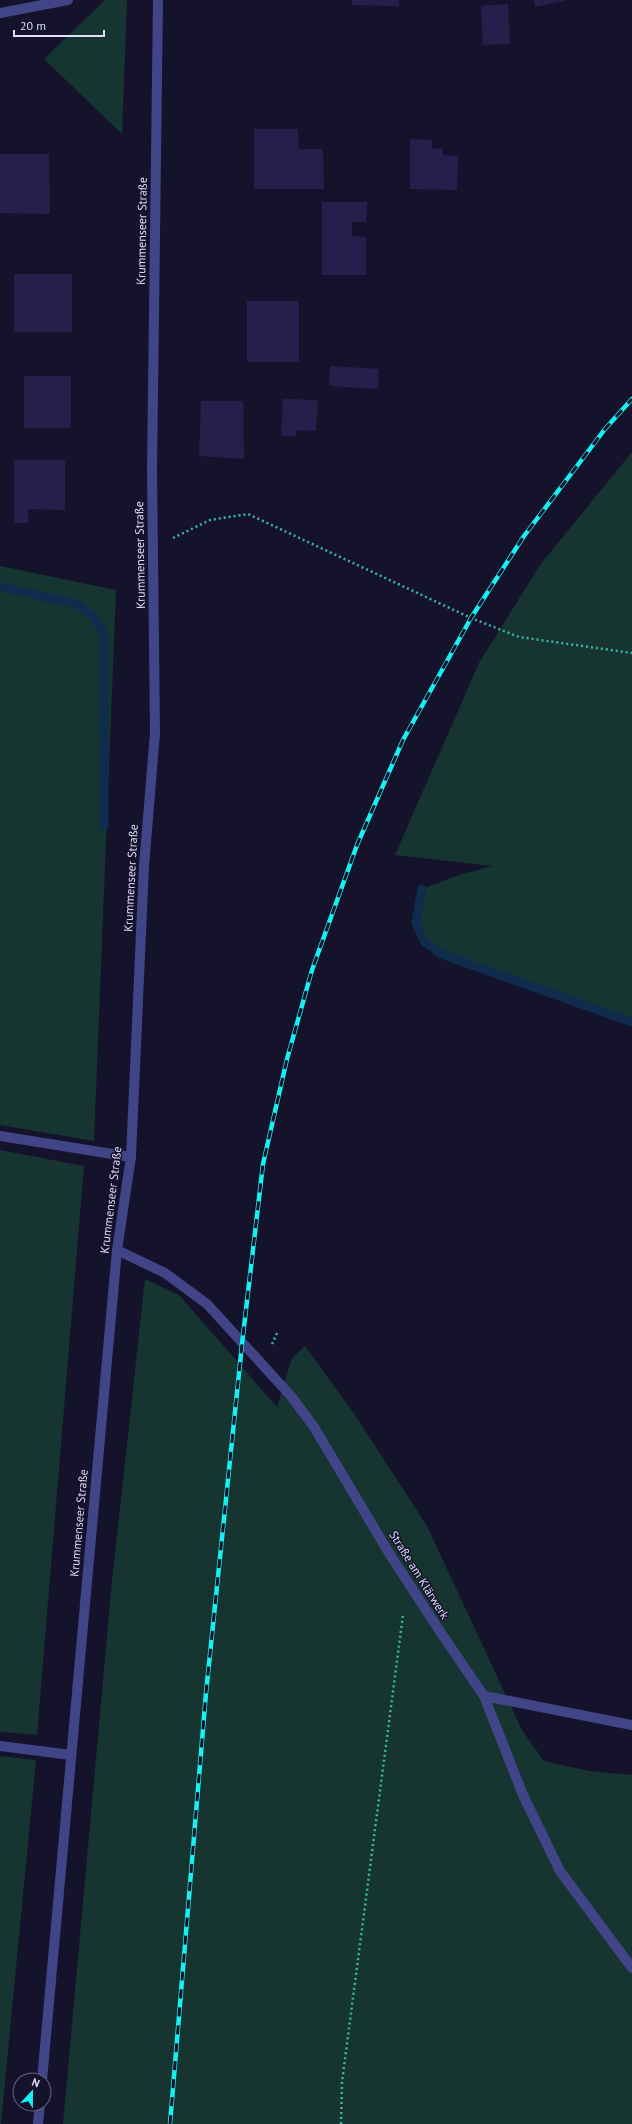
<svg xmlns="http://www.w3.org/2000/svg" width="632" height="2124" viewBox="0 0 632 2124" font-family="'PT Sans',sans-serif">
<rect width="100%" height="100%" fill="#15132b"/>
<!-- green -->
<g fill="#163531">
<path d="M105,0H127L122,134L44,59Z"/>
<path d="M632,452V1022L441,954L424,941L416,923L422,889L459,875L492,866L395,855L479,663L540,565Z"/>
<path d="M0,566L116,590L94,1141L0,1125Z"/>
<path d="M0,1150L84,1166L37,1735L0,1732Z"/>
<path d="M145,1279L179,1295L277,1407L292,1358L305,1346L355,1415L427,1526L522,1730L544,1761L589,1771L632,1775V2124H63L112,1581Z"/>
<path d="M0,1756L36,1760L1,2124H0Z"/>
</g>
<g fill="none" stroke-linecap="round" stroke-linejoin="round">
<!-- stream -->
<g stroke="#102c4c" stroke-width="9">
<path d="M0,587L77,604L94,617L104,635V826"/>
<path d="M422,889L416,923L424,941L441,954L632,1022"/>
</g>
</g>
<!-- building -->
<g fill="#25204b">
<path d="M352,0H399V6L352,5Z"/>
<path d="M534,0H564V1L535,7Z"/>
<path d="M508,4L510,44L483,45L481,6Z"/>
<path d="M254,129H298L299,149H323L324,189H254Z"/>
<path d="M410,139L432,140V148L443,149V155L458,156L457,190L410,189Z"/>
<path d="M0,154H49L50,214L0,213Z"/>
<path d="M322,202H367L366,222H352V236L366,237V275H322Z"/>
<rect x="14" y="274" width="58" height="58"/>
<rect x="247" y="301" width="52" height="61"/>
<path d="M330,366L379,369L378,389L329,386Z"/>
<rect x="24" y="376" width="47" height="52"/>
<path d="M283,399L318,400L316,431L297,430L296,436H281Z"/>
<path d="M201,401H243L244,459L199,456Z"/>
<path d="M14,460H65V510L28,509V523H14Z"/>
</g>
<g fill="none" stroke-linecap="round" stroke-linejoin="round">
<!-- path -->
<g stroke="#38b8a4" stroke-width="2.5" stroke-dasharray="2 3" stroke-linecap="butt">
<path d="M173,538L210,520L248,514L471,618L519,637L632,653"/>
<path d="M272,1344L278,1331"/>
<path d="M341,2124L342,2082L403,1615"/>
</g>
<!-- service -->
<g stroke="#414587" stroke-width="10">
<path d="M0,1136L131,1157"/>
<path d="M484,1696L632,1725"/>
<path d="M0,1746L71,1755"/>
</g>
<!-- minor -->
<g stroke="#414587" stroke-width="10">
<path d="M0,13L68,0"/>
<path d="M117,1250L165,1273L207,1304L291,1396L314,1427L389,1553L441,1633L484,1696L523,1795L560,1871L632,1968"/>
<path d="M42,2080L117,1250L131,1157L144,866L155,733L152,470L158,0"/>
<path d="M38,2124L40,2104"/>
</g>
<!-- rail casing -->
<g stroke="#15f2f3" stroke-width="4.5">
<path id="rail" d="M170,2124L206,1693L242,1344L263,1164L287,1059L312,970L357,845L403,740L471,618L524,536L605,429L632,399"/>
</g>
<!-- rail -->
<use href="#rail" stroke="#15132b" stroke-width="3" stroke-dasharray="9" stroke-linecap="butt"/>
</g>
<g text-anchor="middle" stroke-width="3" stroke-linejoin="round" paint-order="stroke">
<!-- street labels -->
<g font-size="12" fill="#dfdffd" stroke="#15132b">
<text transform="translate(142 231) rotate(-89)" y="4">Krummenseer Straße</text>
<text transform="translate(140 555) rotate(-91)" y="4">Krummenseer Straße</text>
<text transform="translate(131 878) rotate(-87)" y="4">Krummenseer Straße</text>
<text transform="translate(111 1200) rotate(-83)" y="4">Krummenseer Straße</text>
<text transform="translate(79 1523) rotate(-85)" y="4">Krummenseer Straße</text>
<text transform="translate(419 1575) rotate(58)" y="4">Straße am Klärwerk</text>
</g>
</g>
<!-- north arrow -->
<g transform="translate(32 2092) rotate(22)"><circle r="19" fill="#15132b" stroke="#66657f"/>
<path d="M0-3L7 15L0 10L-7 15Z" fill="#15f2f3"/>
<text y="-6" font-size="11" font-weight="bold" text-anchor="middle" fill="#dfdffd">N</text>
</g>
<!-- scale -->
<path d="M14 30v6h90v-6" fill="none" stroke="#dfdffd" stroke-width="2"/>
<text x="20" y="30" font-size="12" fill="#dfdffd" stroke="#15132b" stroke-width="3" paint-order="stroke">20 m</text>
</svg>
